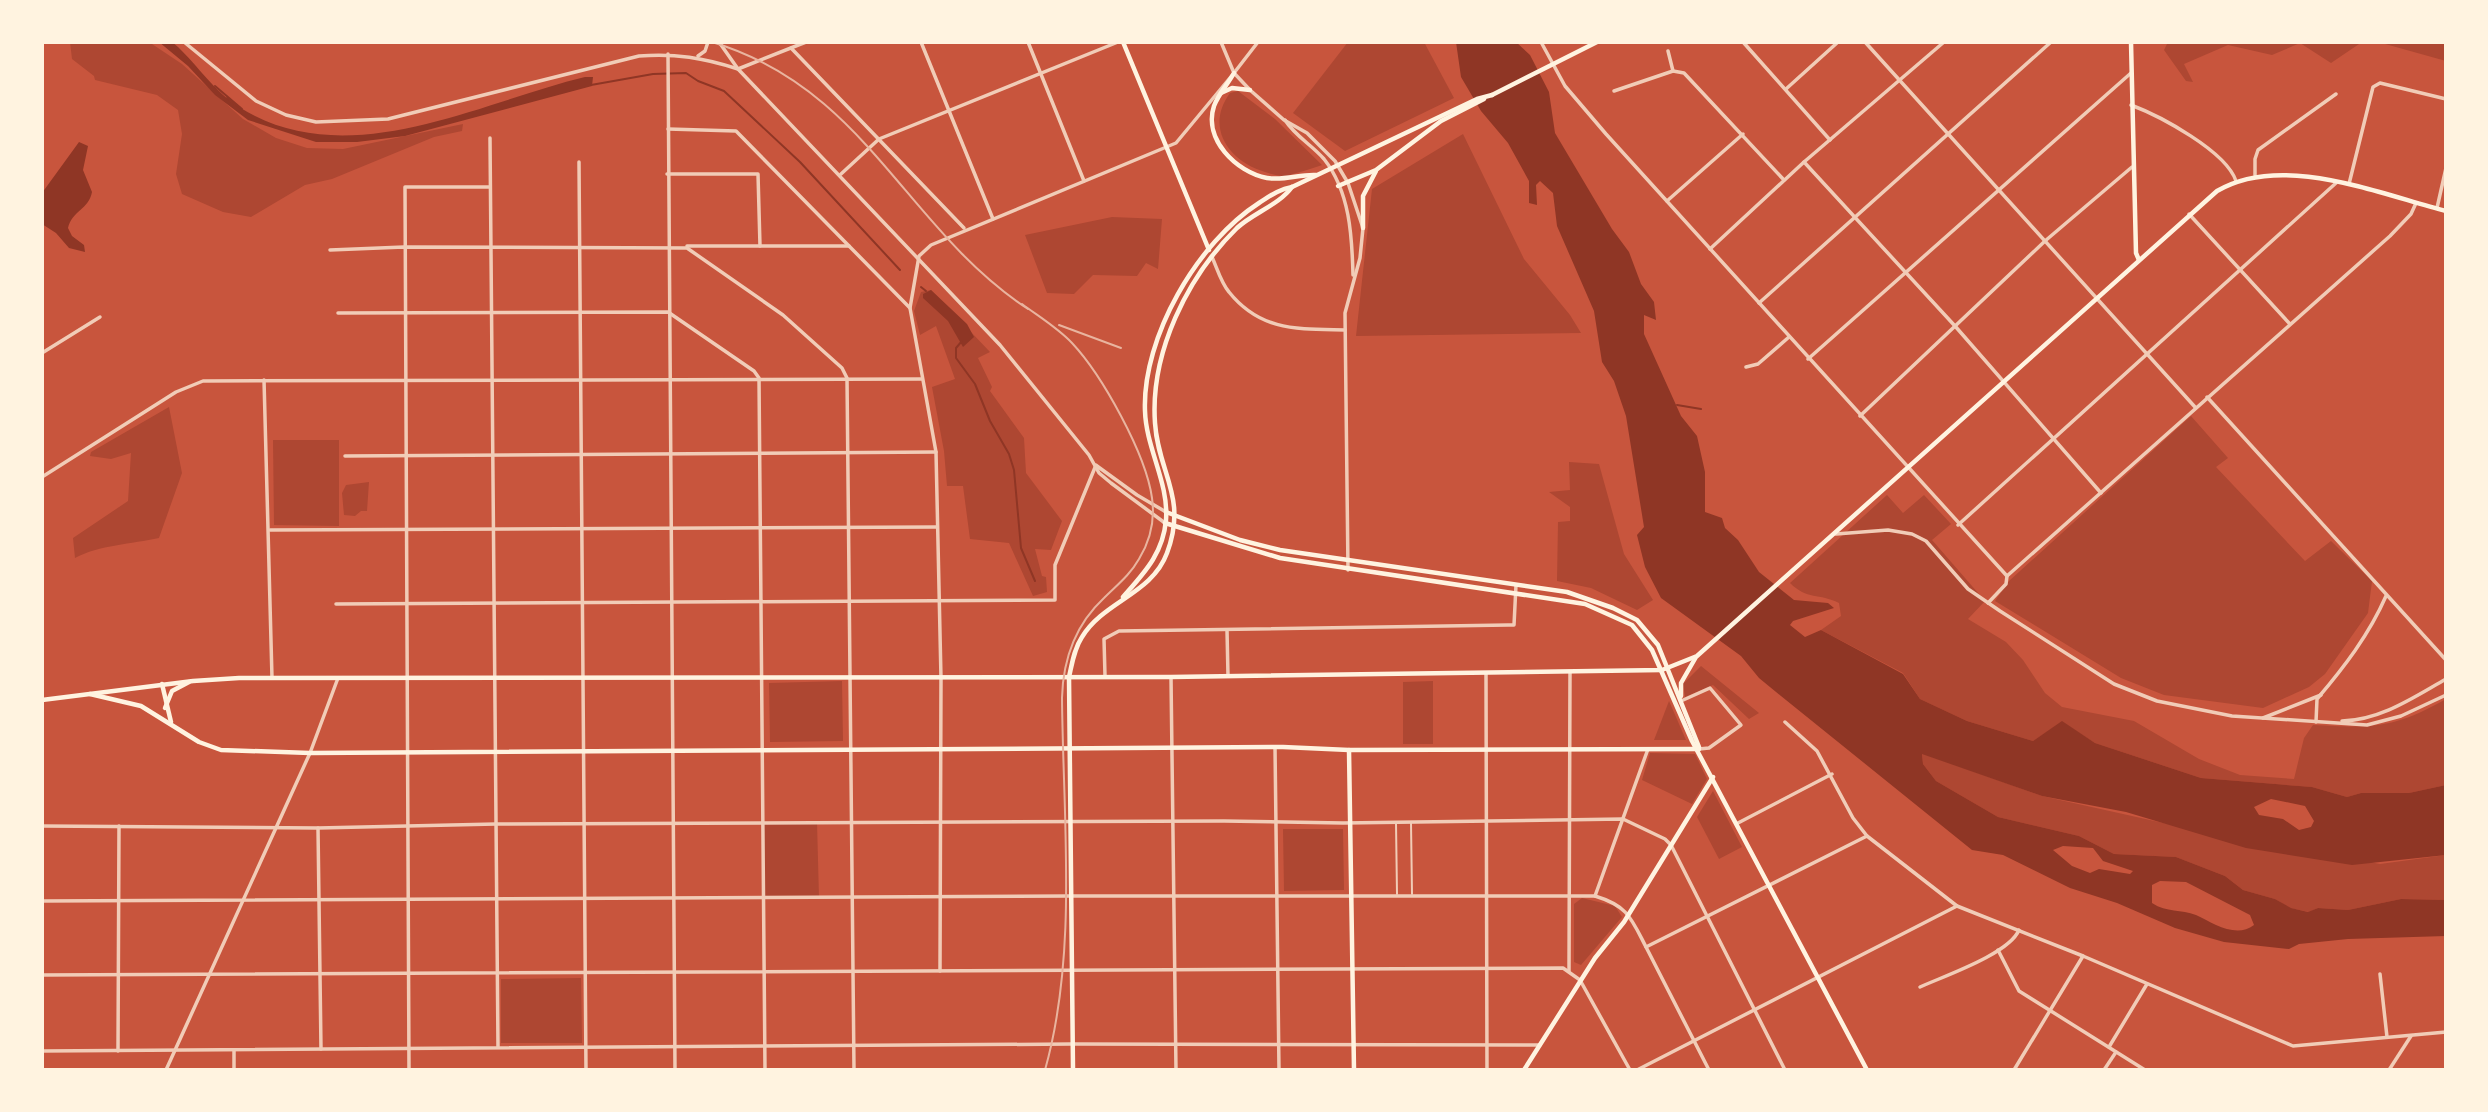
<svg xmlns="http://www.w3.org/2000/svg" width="2488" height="1112" viewBox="0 0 2488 1112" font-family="'Fira Sans Condensed',sans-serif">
<rect width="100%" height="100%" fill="#c8553d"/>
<!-- green -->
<g fill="#ae4732">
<path d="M70,42H149L182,64L243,119L276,138L307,148L343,149L463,124L462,131L434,137L332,179L305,185L251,217L223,212L182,194L176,174L182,134L178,110L157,95L95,80L94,76L72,59Z"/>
<path d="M1348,42H1424L1454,98L1345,151L1293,113Z"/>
<path d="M2168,42H2362L2331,63L2300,43L2272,55L2228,45L2184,64L2193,82L2186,81L2164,50Z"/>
<path d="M2378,42H2446V61Z"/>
<path d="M1238,91L1275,119L1322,165C1311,169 1296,173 1287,176C1280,177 1271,174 1265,172C1228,161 1205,127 1230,93Z"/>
<path d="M1463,134L1524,259L1570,315L1581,333L1356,336L1372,189Z"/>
<path d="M1112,217L1162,219L1158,269L1146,263L1137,276L1093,275L1074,294L1047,293L1025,235Z"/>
<path d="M931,290L990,352L978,358L992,387L990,391L1024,438L1026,473L1062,521L1051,550L1035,549L1042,576L1046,577L1047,592L1033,596L1009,543L970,539L963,486H947L944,451L932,387L955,379L936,326L920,335L914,311L921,292Z"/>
<path d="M169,407L182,473L159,538C132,544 99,545 75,558L73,538L128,501L131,453L111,459L90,456L91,452Z"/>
<path d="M2191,416L2228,458L2216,467L2305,561L2331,541L2372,581L2368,613L2325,674L2309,687L2263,708L2164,695L2121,678L1995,601L2009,581Z"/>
<path d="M273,440H339V526L274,525Z"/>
<path d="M1569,462L1599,464L1624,554L1653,600L1637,610L1591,588L1557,581L1558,522L1570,521V507L1549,492L1570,490Z"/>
<path d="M369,482L367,511H361L355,516L344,515L342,493L346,485Z"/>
<path d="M1887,495L1903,513L1924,495L1951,524L1932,540L1985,601L1968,619L2006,642L2023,660L2045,693L2062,707L2134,721L2199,759L2240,775L2294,779L2304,738L2313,725C2373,728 2393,729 2446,699V785L2409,793H2361L2347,797L2312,787L2201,778L2095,743L2062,722L2033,741L1967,721L1920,699L1903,673L1821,630L1841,616L1839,603C1819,593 1807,600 1790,583Z"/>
<path d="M1701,666L1759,713L1749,719L1713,685L1685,697L1683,684Z"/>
<path d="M842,681L843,741L770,742L769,683Z"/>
<path d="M1433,681V744H1403V682Z"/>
<path d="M1669,701L1686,740H1654Z"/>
<path d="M1650,753L1695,754L1707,779L1692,804L1642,780Z"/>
<path d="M1922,753L2042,796L2177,826L2380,864L2446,855V900L2401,899L2348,910L2318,908L2309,912L2290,908L2275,899L2243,890L2225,876L2176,857L2114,854L2079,836L1998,817L1936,781L1923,764Z"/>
<path d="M1713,791L1742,847L1719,859L1697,817Z"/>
<path d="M817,822L819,898L764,899L763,823Z"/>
<path d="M1283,829H1343L1344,890L1284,891Z"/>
<path d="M1582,898L1615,906L1622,917L1581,965L1574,962V904Z"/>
<path d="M581,978L582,1043H501V979Z"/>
</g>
<!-- water -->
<g fill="#8f3625" fill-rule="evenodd">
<path d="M159,42H172L178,47C198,66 215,92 239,107C346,175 477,103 585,77H593L592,86L405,136L357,142H316L248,120L215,95L188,66Z"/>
<path d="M1456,42H1516L1530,55L1549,92L1555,133L1612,229L1629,252L1641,284L1654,302L1656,320L1644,315V334L1681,416L1697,436L1705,472V512L1722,518L1725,528L1738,540L1759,572L1794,600L1828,603L1834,608L1793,621L1790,625L1805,637L1821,630L1903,674L1920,699L1967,721L2033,741L2062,721L2095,743L2201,778L2312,787L2347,797L2361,793H2409L2446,785V855L2352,865L2246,848L2126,812L2042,796L1922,754L1923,764L1936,781L1998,817L2079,836L2114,854L2176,857L2225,876L2243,890L2275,899L2291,908L2308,912L2318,908L2348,910L2401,899L2446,900V936L2348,939L2299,944L2289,949L2224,942L2175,928L2117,903L2070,888L2003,855L1972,850L1781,696L1759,678L1741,656L1661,598L1645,567L1637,535L1644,527L1626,416L1614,381L1602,362L1594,311L1557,226L1553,193L1540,181L1536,185L1537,205L1529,203V181L1508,143L1481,111L1461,77ZM2271,799L2305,806L2314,821L2311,827L2299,830L2283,819L2259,815L2254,807ZM2063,846L2093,848L2103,861L2133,871L2130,874L2099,869L2090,873L2072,866L2053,850ZM2160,881L2186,882L2250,915L2254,925C2236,939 2213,923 2196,915C2181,909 2167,913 2152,903V885Z"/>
<path d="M79,142L88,146L83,170L92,192C89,209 72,211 68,228L72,236L84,245L85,252L69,248L56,233L42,224V193Z"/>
<path d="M931,290L967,324L974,337L963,347L948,321L923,298V294Z"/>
</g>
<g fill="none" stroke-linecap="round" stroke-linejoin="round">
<!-- stream -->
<g stroke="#8f3625" stroke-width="2">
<path d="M591,85L653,74L686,73L698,81L724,91L800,162L900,270"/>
<path d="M215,86L242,109L227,98"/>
<path d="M921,287L926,291"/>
<path d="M962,341L956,348V358L975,384L990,421L1009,454L1014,470L1021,548L1035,581"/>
<path d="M1677,405L1701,409"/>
</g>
<!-- service -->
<g stroke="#f1ccb7" stroke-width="2">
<path d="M1396,823L1397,894"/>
<path d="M1411,823L1412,894"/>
</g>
<!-- minor -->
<g stroke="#f1ccb7" stroke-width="3.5">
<path d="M184,42L256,101L286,115L316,122L388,119L639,56C675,53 704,58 738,69L806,42"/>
<path d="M921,42L993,219"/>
<path d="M1028,42L1084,181"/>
<path d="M1541,42L1565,86L1606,134L2007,576L2390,236L2411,214L2416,203"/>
<path d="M1743,42L1830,140"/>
<path d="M1865,42L2195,407"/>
<path d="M791,48L964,228"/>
<path d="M1668,51L1673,71L1684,73L1784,180"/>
<path d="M668,54L675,1070"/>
<path d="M698,56L705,51L708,42"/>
<path d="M1786,89L1838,42"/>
<path d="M1614,91L1673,71"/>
<path d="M2131,105C2160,116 2226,151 2236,181"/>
<path d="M668,129L736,131L910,308L936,452L941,678L940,971"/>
<path d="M490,138L498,1047"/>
<path d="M579,162L586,1070"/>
<path d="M1804,162L1955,326L2101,493"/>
<path d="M667,174H758L760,246"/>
<path d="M841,174L879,139L1118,42"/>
<path d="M2255,175V159L2258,150L2336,94"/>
<path d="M2349,184L2373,87L2380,83L2446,99"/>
<path d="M1667,201L1743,134"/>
<path d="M2437,208L2446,168"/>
<path d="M2189,214L2289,323"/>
<path d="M687,246H849"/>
<path d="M1710,249L1804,162L1944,42"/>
<path d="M330,250L404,247L687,248L783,315L842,368L847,378L854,1070"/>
<path d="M1759,303L2051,42"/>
<path d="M910,308L919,256L931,245L1176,143L1234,73L1221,42"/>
<path d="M338,313L668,312L754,371L759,378L765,1070"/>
<path d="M42,353L100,317"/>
<path d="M1808,359L2131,73"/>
<path d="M1746,367L1758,364L1789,337"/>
<path d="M264,380L272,678"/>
<path d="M2207,397L2446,660"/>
<path d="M1860,416L2045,241L2132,167"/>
<path d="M345,456L936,452"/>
<path d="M42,477L176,392L203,381L922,379"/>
<path d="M1958,525L2336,183"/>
<path d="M270,530L937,527"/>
<path d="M1836,534L1888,530L1912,534L1926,541L1968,589L2000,611L2114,684L2157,701L2232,716L2367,725L2401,716L2446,695"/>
<path d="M1988,603L2006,584L2007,576"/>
<path d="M336,604L1055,600V565L1096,465"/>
<path d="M1227,630L1228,676"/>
<path d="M1486,674L1487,1070"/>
<path d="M1105,676L1104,639L1119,631L1508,625H1514L1516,585"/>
<path d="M1171,677L1176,1070"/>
<path d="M1681,701L1710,688L1741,725L1709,748L1699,749"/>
<path d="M2263,718L2321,695"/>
<path d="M2342,721C2381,720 2414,697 2446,679"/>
<path d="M1785,722L1817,751L1853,818L1867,836"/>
<path d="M2316,722L2317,699C2344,667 2369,635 2386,596"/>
<path d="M1275,747L1279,1070"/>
<path d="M1738,823L1832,774"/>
<path d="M42,826L318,828L496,824L1224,821L1343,823L1623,819L1665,839L1671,845L1785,1070"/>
<path d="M318,828L321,1049"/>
<path d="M1595,896L1648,749"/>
<path d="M42,901L1070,896"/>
<path d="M1646,947L1709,1070"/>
<path d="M1998,950L2019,991L2145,1070"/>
<path d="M1569,971L1570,673"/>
<path d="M2380,974L2387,1037"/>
<path d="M42,975L1563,968L1580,980L1630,1070"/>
<path d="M1920,987C1944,976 2009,954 2019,930"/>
<path d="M2109,1047L2147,984"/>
<path d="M42,1051L1072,1044L1540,1045"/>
<path d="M118,1051L119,826"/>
<path d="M234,1070V1051"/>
<path d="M409,1070L405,187H490"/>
<path d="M1637,1070L1957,906"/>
<path d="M2014,1070L2083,956"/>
<path d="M2104,1070L2116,1052"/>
<path d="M2389,1070L2411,1036"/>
</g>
<!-- tertiary -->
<g stroke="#f1ccb7" stroke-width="3.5">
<path d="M719,42L738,69L1000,345L1089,455L1099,473L1111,483L1165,523"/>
<path d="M1258,42L1234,73L1250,90L1284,120L1307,133L1335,161L1348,183L1363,228L1360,258L1345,313L1348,570"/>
<path d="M1285,120C1295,136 1312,145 1324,159C1350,192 1352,236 1353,275"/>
<path d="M1212,257C1217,268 1221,283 1229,292C1261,332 1299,329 1345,330"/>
<path d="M1097,466L1137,495L1166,512"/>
<path d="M1072,896H1595C1628,906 1631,918 1646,947L1867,836L1957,906L2083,956L2293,1046L2446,1032"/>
<path d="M166,1070L310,753L338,678"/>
</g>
<!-- secondary -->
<g stroke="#fff3e0" stroke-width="4.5">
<path d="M1123,42L1209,250"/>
<path d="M2131,42L2136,253L2139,260"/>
<path d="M1234,73C1228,84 1219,93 1214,106C1203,139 1236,172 1267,178C1284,181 1300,174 1316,175"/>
<path d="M1221,93L1232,88L1250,90"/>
<path d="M1492,95L1597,42"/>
<path d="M1338,186L1376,170L1441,121L1484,99"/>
<path d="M1363,228V196L1376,171"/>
<path d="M1166,512L1240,540L1280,550L1567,592L1613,608L1637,620L1658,645L1699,747"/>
<path d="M1165,523L1280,558L1585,604L1632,625L1652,650L1692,741L1867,1070"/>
<path d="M1123,597C1144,573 1163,554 1166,520C1169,483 1146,448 1145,411C1142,337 1198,242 1259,203C1270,196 1279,189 1292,187L1477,99L1492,95"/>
<path d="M162,684L171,722"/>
<path d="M90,694L141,706L199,742L221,750L310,753L1283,747L1349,750L1699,749"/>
<path d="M1681,696V683L1696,657"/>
<path d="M42,700L193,681L239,678L1171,677L1662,670L1697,656L2217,191C2282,153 2376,193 2446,211"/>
<path d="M165,708L172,691L189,682"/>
<path d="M1349,750L1354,1070"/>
<path d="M1073,1070L1069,677C1072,664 1074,649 1082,637C1104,601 1152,594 1167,553C1188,497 1158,473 1155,423C1150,353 1187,277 1237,228C1253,213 1279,205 1292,187"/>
<path d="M1524,1070L1595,958L1624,922L1713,777"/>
</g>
<!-- rail -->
<g stroke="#e9b49f" stroke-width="2">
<path d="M712,42C867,89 905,228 1028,309"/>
<path d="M1022,304C1038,316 1058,328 1072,343C1102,375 1146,454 1152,498C1155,519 1150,541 1139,559C1130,575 1117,585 1104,598C1075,625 1063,659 1062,698C1063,819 1078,953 1045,1070"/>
<path d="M1059,325L1121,348"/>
</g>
</g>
<!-- border -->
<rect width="2488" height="1112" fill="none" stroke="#fff3e0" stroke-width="88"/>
</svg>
